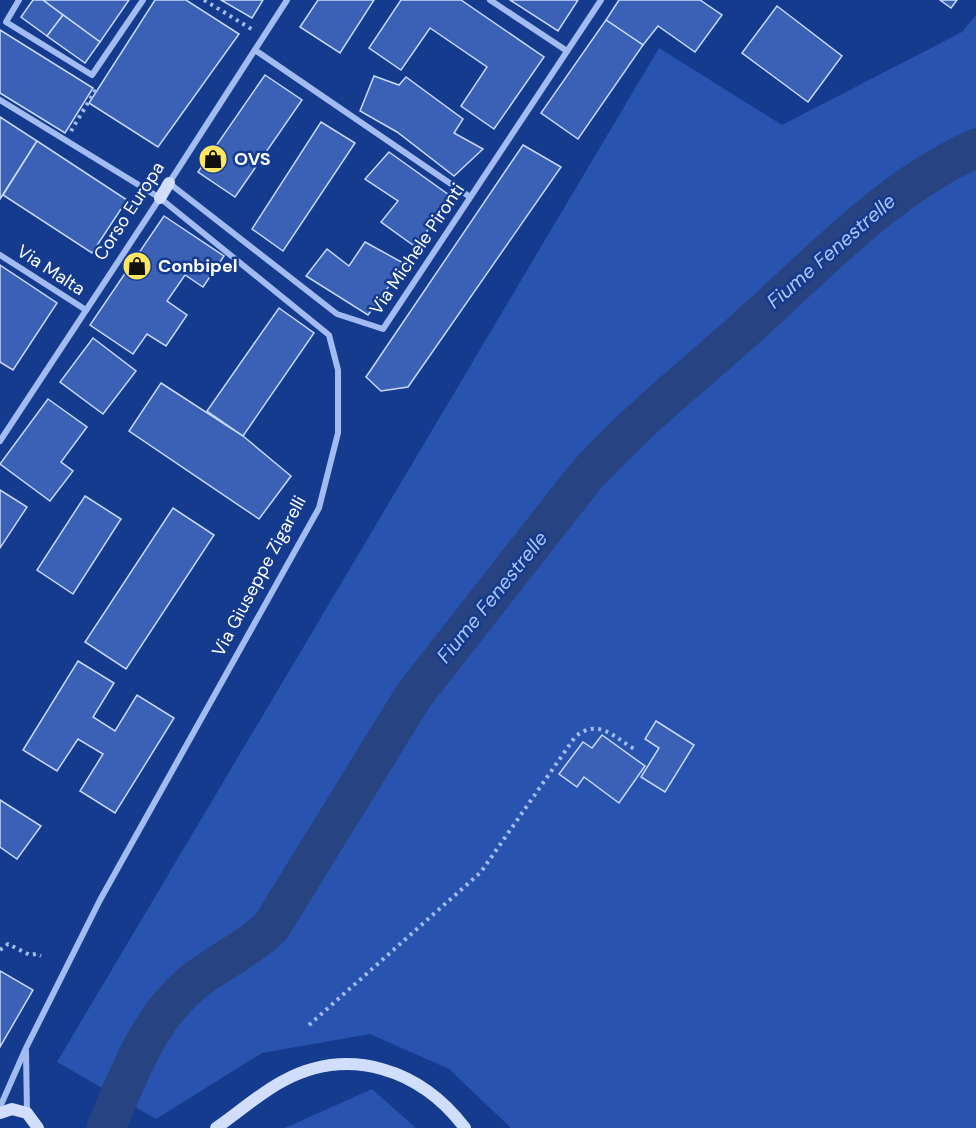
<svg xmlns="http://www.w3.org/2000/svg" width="976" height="1128" viewBox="0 0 976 1128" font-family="'DM Sans',sans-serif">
<rect width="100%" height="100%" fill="#153b8f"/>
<!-- green -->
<g fill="#2853ae">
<path d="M976,15V1128H511L449,1069L370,1034L262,1053L156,1119L57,1062L659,48L782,125L962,32Z"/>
<path d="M372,1089L416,1128H285Z"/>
</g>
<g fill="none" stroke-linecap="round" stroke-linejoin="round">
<!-- river -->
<path stroke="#274382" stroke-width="39" d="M106,1128C129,1075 147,1021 192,983C218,962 246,951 271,927L414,695L585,477C636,420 696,374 752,323C823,259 888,188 976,148"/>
</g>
<!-- building -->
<g fill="#3a61b6" stroke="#c8d9fc" stroke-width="1.5">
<path d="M33,0H43L63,15L47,36L21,17Z"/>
<path d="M43,0H129L100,42Z"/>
<path d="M155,0H186L239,34L158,147L89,103Z"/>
<path d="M221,0H263L252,18Z"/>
<path d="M318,0H374L340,53L300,27Z"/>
<path d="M401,0H461L544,57L494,129L461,106L487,67L430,28L401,70L369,48Z"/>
<path d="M510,0H578L558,31Z"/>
<path d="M619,0H700L722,15L695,52L658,26L643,45L606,20Z"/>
<path d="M940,0H957L951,8Z"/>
<path d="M777,6L842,56L808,102L742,53Z"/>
<path d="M63,15L100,42L85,63L47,36Z"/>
<path d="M606,20L643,45L578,139L541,113Z"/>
<path d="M0,30L93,88L65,133L0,93Z"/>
<path d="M265,75L302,100L235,197L198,172Z"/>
<path d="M374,76L399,85L406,77L463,119L454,133L483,149L454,176L397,132L360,111Z"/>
<path d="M0,117L37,141L0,199Z"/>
<path d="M321,122L355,143L283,251L252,229Z"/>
<path d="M37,141L127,200L92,253L3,195Z"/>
<path d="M523,145L561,167L408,387L381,391L366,377Z"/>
<path d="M389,152L449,195L417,248L381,222L398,201L365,179Z"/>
<path d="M164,216L224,256L203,287L185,275L167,301L187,315L166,346L147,334L133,354L90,325Z"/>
<path d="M365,242L405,264L368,315L306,276L327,249L349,266Z"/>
<path d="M0,265L57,303L13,370L0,362Z"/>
<path d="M279,308L314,333L243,436L207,411Z"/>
<path d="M93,338L136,371L103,414L60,382Z"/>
<path d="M161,383L243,436L291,476L259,519L129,431Z"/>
<path d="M48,399L87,427L61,462L73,471L50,501L0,464Z"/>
<path d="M0,490L27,507L0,548Z"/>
<path d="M85,496L121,519L73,594L37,570Z"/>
<path d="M173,508L214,535L126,669L85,642Z"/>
<path d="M78,661L114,683L93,717L115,731L137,695L174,718L115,813L80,791L103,754L78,739L57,771L23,750Z"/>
<path d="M656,721L694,745L665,792L641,777L659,748L645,739Z"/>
<path d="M602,735L645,766L619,803L584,777L577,787L559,774L583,742L592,748Z"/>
<path d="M0,800L41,826L17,859L0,847Z"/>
<path d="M0,971L33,990L0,1047Z"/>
</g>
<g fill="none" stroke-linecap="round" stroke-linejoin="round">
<!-- path -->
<g stroke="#a2bbf0" stroke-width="4" stroke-dasharray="3 4.5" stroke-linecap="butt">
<path d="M204,0L253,30"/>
<path d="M71,131L98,86"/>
<path d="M0,950L8,944L30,955L36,954L41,956"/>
<path d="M309,1025L481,872L575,737C598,718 613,736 634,749"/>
</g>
<!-- street -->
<g stroke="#a2bbf0" stroke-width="6">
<path d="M19,0L6,22L92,75L143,0"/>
<path d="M287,0L169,183L337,314L383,329L601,0"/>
<path d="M490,0L567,51"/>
<path d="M255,50L470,197"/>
<path d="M0,100L160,198L329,335L338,370V433L319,508L100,900L26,1048L0,1107"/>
<path d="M0,255L86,310"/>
<path d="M0,441L160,198"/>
<path d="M26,1051L27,1113"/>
</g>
<!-- secondary -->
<g stroke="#d0ddfb" stroke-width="12">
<path d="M160,198L169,183"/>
<path d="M0,1113L12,1109L27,1113L38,1128"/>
<path d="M216,1128C238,1113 260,1093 283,1081C350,1045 421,1070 465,1128"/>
</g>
</g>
<!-- icons -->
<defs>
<g id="shop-disc" transform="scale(1.5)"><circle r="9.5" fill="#ffe661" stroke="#153b8f"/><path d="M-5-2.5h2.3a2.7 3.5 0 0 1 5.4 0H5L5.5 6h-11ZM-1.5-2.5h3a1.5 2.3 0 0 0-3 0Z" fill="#111"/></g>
</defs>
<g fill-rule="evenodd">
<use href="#shop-disc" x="213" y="159"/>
<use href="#shop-disc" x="137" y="266"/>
</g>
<g text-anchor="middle" stroke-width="5" stroke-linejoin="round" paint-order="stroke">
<!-- poi labels -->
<g font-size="18" font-weight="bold" fill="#fff" stroke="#153b8f" text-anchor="start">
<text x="234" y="165">OVS</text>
<text x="158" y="272">Conbipel</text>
</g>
<!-- street labels -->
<g font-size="18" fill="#fff" stroke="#153b8f">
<text transform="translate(129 211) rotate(-57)" y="6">Corso Europa</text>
<text transform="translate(417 249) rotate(-56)" y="6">Via Michele Pironti</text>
<text transform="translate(51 270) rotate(33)" y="6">Via Malta</text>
<text transform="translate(259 576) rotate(-62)" y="6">Via Giuseppe Zigarelli</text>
</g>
<!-- water labels -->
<g font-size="20" font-style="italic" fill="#adc5f7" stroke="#153b8f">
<text transform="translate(831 251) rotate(-41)" y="7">Fiume Fenestrelle</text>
<text transform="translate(492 597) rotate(-51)" y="7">Fiume Fenestrelle</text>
</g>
</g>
</svg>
